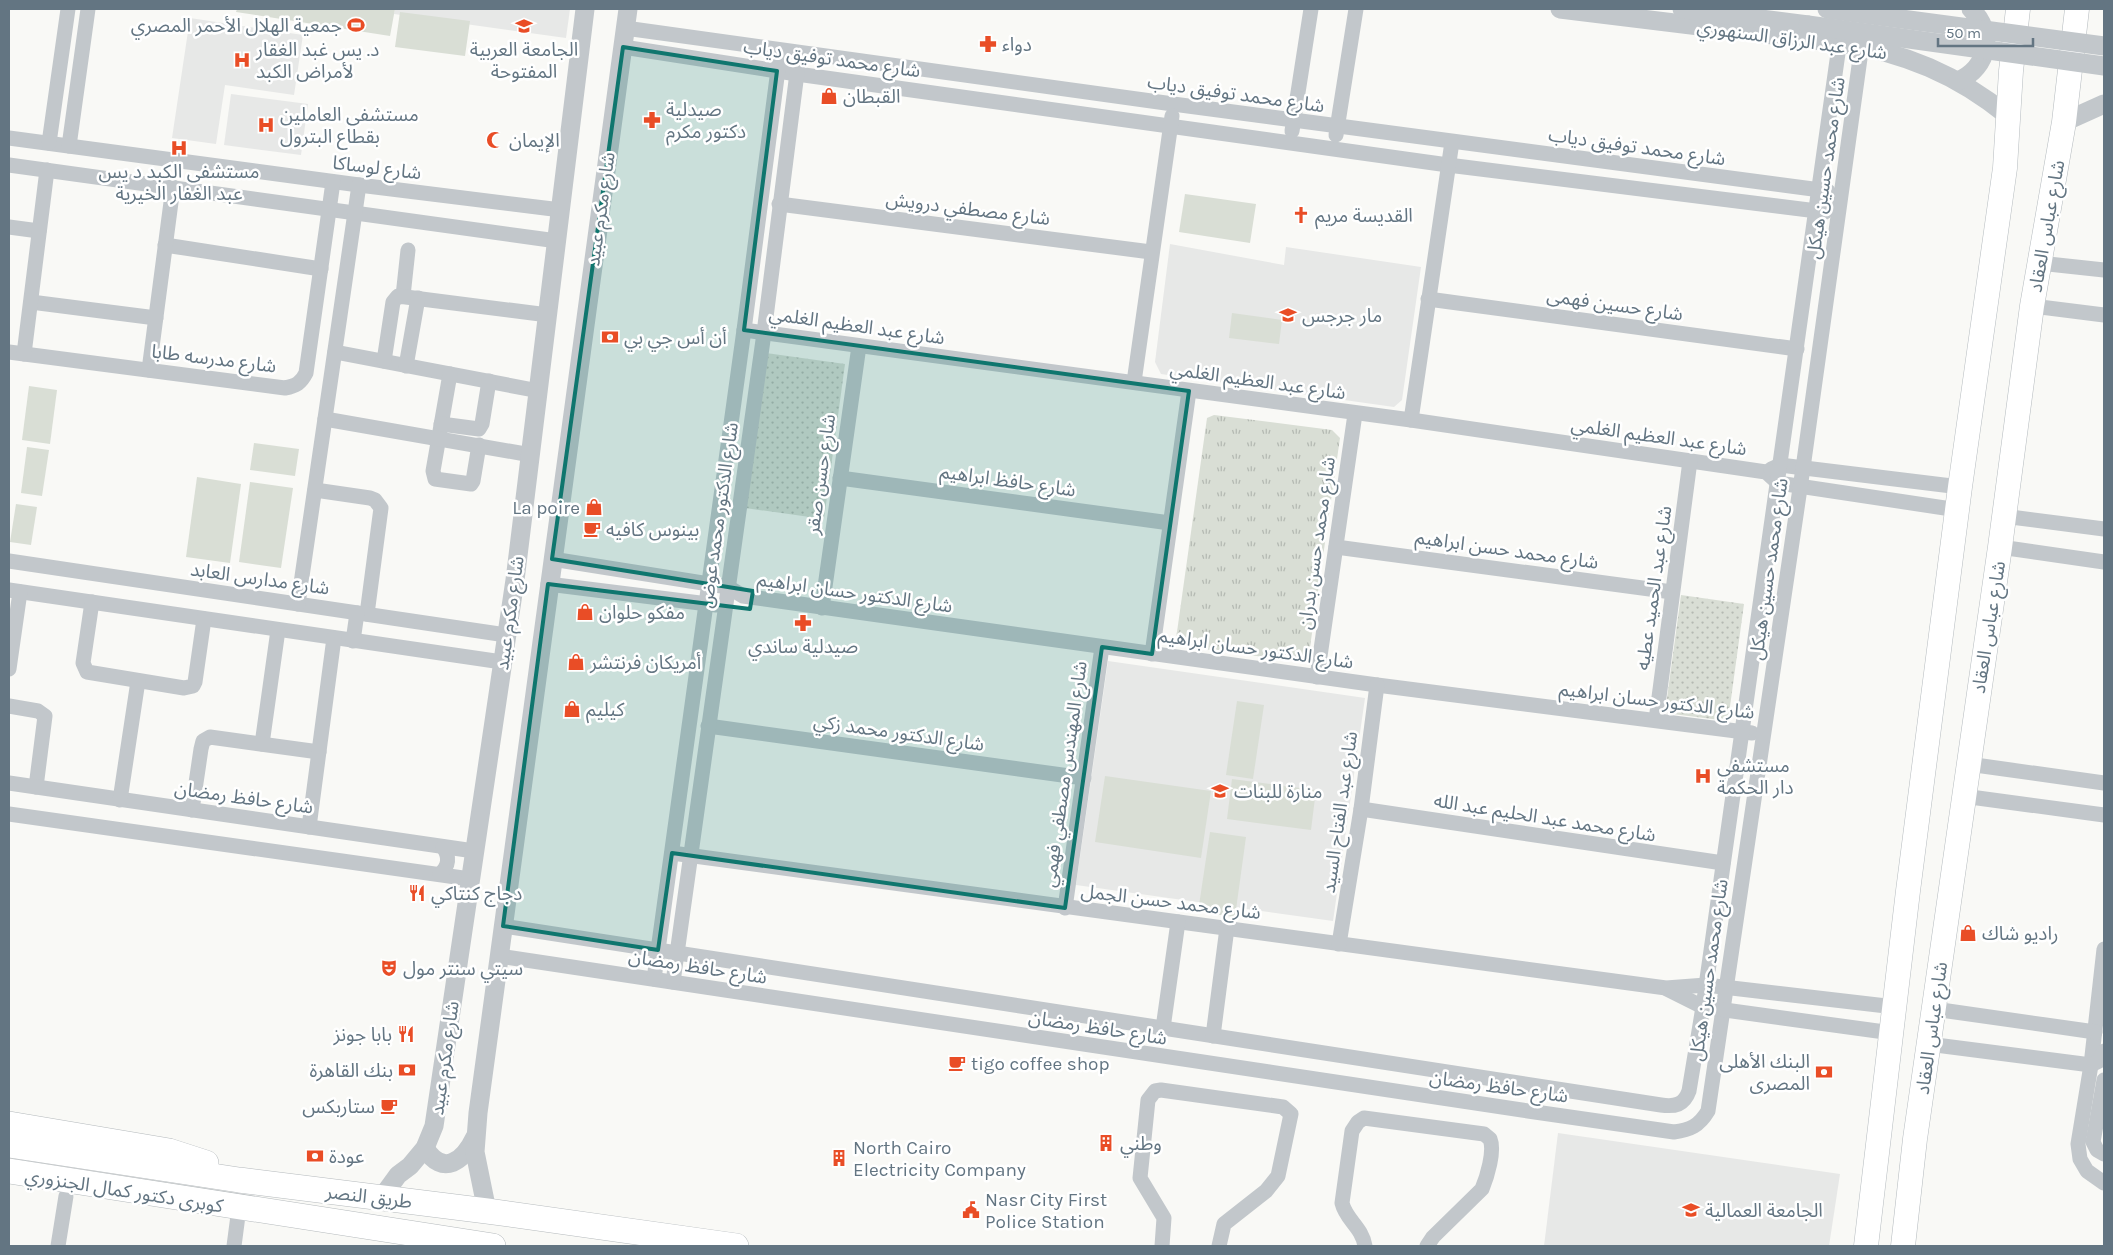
<svg xmlns="http://www.w3.org/2000/svg" width="2113" height="1255" viewBox="0 0 2113 1255" font-family="Karla,'Noto Sans Arabic',sans-serif">
<defs>
<pattern id="grass-dots" width="8" height="8" patternUnits="userSpaceOnUse" patternTransform="scale(1.25)"><rect width="8" height="8" fill="#d9ded5"/><path d="M2 2h.1M6 6h.1" fill="none" stroke="#b4b9b2" stroke-width="1.8" stroke-linecap="round"/></pattern>
<pattern id="park-tufts" width="24" height="20" patternUnits="userSpaceOnUse" patternTransform="scale(1.25)"><rect width="24" height="20" fill="#d9ded5"/><path d="M3 7l-1-3M5 7V3M7 7l1-3M15 17l-1-3M17 17v-4M19 17l1-3" fill="none" stroke="#b4b9b2"/></pattern>
</defs>
<rect width="100%" height="100%" fill="#f9f9f6"/>
<!-- built -->
<g fill="#e7e8e7">
<path d="M395,9H570L566,38L394,14Z"/>
<path d="M190,18L303,35L294,95L225,85L216,144L172,138Z"/>
<path d="M231,94L308,104L301,155L224,145Z"/>
<path d="M1170,244L1284,265L1286,247L1421,267L1402,400L1394,407L1161,374L1155,362Z"/>
<path d="M1108,661L1365,698L1333,921L1076,885Z"/>
<path d="M1558,1133L1840,1174L1829,1246H1544Z"/>
</g>
<!-- grass -->
<g fill="url(#grass-dots)">
<path d="M766,353L845,364L824,519L745,508Z"/>
<path d="M1681,595L1744,604L1728,721L1665,713Z"/>
</g>
<!-- park -->
<path fill="url(#park-tufts)" d="M1214,415L1332,430L1340,438L1309,654L1302,662L1180,646L1176,639L1207,418Z"/>
<!-- garden -->
<g fill="#d9ded5">
<path d="M237,9H395L390,36L236,12Z"/>
<path d="M400,12L470,21L465,56L395,47Z"/>
<path d="M1185,194L1256,204L1250,243L1179,232Z"/>
<path d="M1232,313L1282,320L1279,344L1229,338Z"/>
<path d="M29,386L57,390L50,444L22,440Z"/>
<path d="M254,443L299,449L295,476L250,470Z"/>
<path d="M27,447L49,450L42,496L21,493Z"/>
<path d="M197,477L241,484L230,563L186,557Z"/>
<path d="M250,482L293,488L281,568L239,562Z"/>
<path d="M16,504L37,507L31,545L10,542Z"/>
<path d="M1237,701L1264,705L1253,779L1226,775Z"/>
<path d="M1105,776L1211,791L1201,858L1095,842Z"/>
<path d="M1232,779L1316,790L1311,830L1227,819Z"/>
<path d="M1210,832L1246,837L1235,917L1198,912Z"/>
</g>
<g fill="none" stroke-linecap="round" stroke-linejoin="round">
<!-- primary casing -->
<g stroke="#b5bbbf" stroke-width="25">
<g id="primary">
<path d="M1866,1246L1908,891L1960,487L2005,168L2011,71L2018,9"/>
<path d="M1903,1246L1915,1139L2000,547L2032,306L2064,122L2077,9"/>
</g>
</g>
<!-- trunk casing -->
<g stroke="#b5babd" stroke-width="26">
<g id="trunk">
<path d="M9,1124L169,1151L206,1163"/>
<path d="M9,1145L239,1180L487,1211L736,1246"/>
<path d="M9,1171L493,1246"/>
</g>
</g>
<!-- minor -->
<g stroke="#c2c7cb" stroke-width="15">
<path d="M625,28L1173,104L1828,191"/>
<path d="M623,47L797,74L1448,165L1825,212"/>
<path d="M1292,131L1311,9"/>
<path d="M1336,135L1356,9"/>
<path d="M9,138L359,185L561,210"/>
<path d="M49,143L68,9"/>
<path d="M69,146L88,9"/>
<path d="M9,165L557,241"/>
<path d="M779,204L1151,252"/>
<path d="M9,227L39,231"/>
<path d="M165,245L321,269"/>
<path d="M2039,263L2104,270"/>
<path d="M403,296L408,250"/>
<path d="M1428,299L1797,349"/>
<path d="M31,302L156,318"/>
<path d="M2032,306L2104,315"/>
<path d="M744,330L1411,420L1766,472L1778,483L1958,510"/>
<path d="M9,352L285,388C296,386 301,383 306,373L333,182"/>
<path d="M335,352L539,391"/>
<path d="M24,354L47,170"/>
<path d="M384,361L393,302L398,296L548,315"/>
<path d="M406,366L418,298"/>
<path d="M149,370L173,187"/>
<path d="M450,374L433,471L435,479L471,484L473,481L479,445"/>
<path d="M1134,382L1172,116"/>
<path d="M325,419L531,455"/>
<path d="M1411,420L1452,142"/>
<path d="M441,424L479,429L482,424L489,381"/>
<path d="M1771,469L1780,465L1960,487"/>
<path d="M840,478L1170,523"/>
<path d="M315,490L370,498L375,500L381,508L367,614"/>
<path d="M2003,516L2104,529"/>
<path d="M1336,547L1672,592"/>
<path d="M2000,547L2104,562"/>
<path d="M552,559L728,587L743,596L1377,685L1752,733"/>
<path d="M9,561L506,635"/>
<path d="M548,584L716,605"/>
<path d="M9,590L502,662"/>
<path d="M92,602L83,663L87,672L184,688L193,686L195,682L204,619"/>
<path d="M298,604L359,185"/>
<path d="M822,608L859,346"/>
<path d="M353,641L357,613"/>
<path d="M1152,654L1189,391"/>
<path d="M9,669L20,592"/>
<path d="M1317,677L1355,414"/>
<path d="M9,706L38,711L45,716L36,787"/>
<path d="M1656,720L1690,461"/>
<path d="M708,726L1084,778"/>
<path d="M262,744L278,630"/>
<path d="M1968,764L2104,783"/>
<path d="M9,783L474,851"/>
<path d="M1963,796L2104,815"/>
<path d="M120,800L138,681"/>
<path d="M1361,809L1723,863"/>
<path d="M192,810L201,749L203,741L210,737L319,752"/>
<path d="M9,814L470,879"/>
<path d="M309,827L334,638"/>
<path d="M672,853L1666,988L1706,985L1895,1007"/>
<path d="M440,874C449,866 450,857 443,847"/>
<path d="M1065,908L1102,647"/>
<path d="M503,926L1661,1105C1675,1107 1684,1105 1689,1091L1703,1007L1841,32"/>
<path d="M1339,944L1361,809L1377,685"/>
<path d="M2104,949L2091,1065L2078,1144L2080,1159L2087,1171L2104,1183"/>
<path d="M499,956L1528,1111L1674,1132C1690,1130 1699,1126 1708,1111L1803,468L1863,37"/>
<path d="M654,979L744,330L779,62"/>
<path d="M673,982L764,333L798,65"/>
<path d="M1667,989L1703,1007L1892,1033"/>
<path d="M1934,1009L2095,1032"/>
<path d="M1163,1028L1178,922"/>
<path d="M1213,1036L1227,928"/>
<path d="M1928,1044L2091,1065L2099,1061L2104,1051"/>
<path d="M2104,1080L2093,1142L2097,1150L2104,1154"/>
<path d="M58,1246L66,1196"/>
<path d="M234,1246L239,1208"/>
<path d="M1162,1246L1164,1218L1140,1178L1148,1100L1155,1091L1161,1090L1283,1107L1291,1114L1278,1176L1266,1191L1224,1224L1219,1246"/>
<path d="M1365,1246C1362,1227 1346,1220 1342,1203L1352,1131L1358,1122L1364,1118L1484,1134L1490,1139C1495,1151 1487,1177 1482,1189L1433,1237L1427,1246"/>
</g>
<!-- tertiary -->
<g stroke="#c2c7cb" stroke-width="19">
<path d="M1560,9L1839,43C1904,52 1958,75 2008,116"/>
<path d="M1682,9L1808,25"/>
<path d="M1958,81C1989,67 1995,32 1971,9"/>
<path d="M2064,122L2104,104"/>
<path d="M425,1148C443,1178 464,1160 475,1137"/>
<path d="M382,1197L398,1175L410,1166L425,1148L434,1126L515,580L585,9"/>
<path d="M487,1211L475,1152L478,1113L628,9"/>
</g>
<!-- primary -->
<use href="#primary" stroke="#fff" stroke-width="24"/>
<!-- trunk -->
<use href="#trunk" stroke="#fff" stroke-width="25"/>
<!-- tertiary-bridge -->
<g stroke="#c2c7cb" stroke-width="19">
<path d="M1827,9L2104,46"/>
<path d="M1808,25L2104,66"/>
</g>
</g>
<!-- marked area -->
<path fill="#0f766e" fill-opacity="0.2" stroke="#0f766e" stroke-width="4" stroke-linejoin="round" d="M623,47L777,71L744,330L1189,391L1152,654L1102,647L1065,908L672,853L658,950L503,926L548,584L750,609L753,591L552,559Z"/>
<!-- icons -->
<defs>
<g id="stadium-bare" transform="scale(1.35)"><path d="M0-5a6.5 5 0 1 0 0 10a6.5 5 0 1 0 0-10ZM-3.5-1.8h7v3.6h-7Z" fill="#e94d26" stroke="#fff" stroke-width="2.5" paint-order="stroke"/></g>
<g id="university-bare" transform="scale(1.35)"><path d="M0-5L7-2L0 1L-7-2ZM-4 1L0 2.5L4 1V4Q0 6-4 4Z" fill="#e94d26" stroke="#fff" stroke-width="2.5" paint-order="stroke"/></g>
<g id="pharmacy-bare" transform="scale(1.35)"><path d="M-2-6h4v4h4v4h-4v4h-4v-4h-4v-4h4Z" fill="#e94d26" stroke="#fff" stroke-width="2.5" paint-order="stroke"/></g>
<g id="hospital-bare" transform="scale(1.35)"><path d="M-5-5h3v3.5h4V-5h3V5h-3V1.5h-4V5h-3Z" fill="#e94d26" stroke="#fff" stroke-width="2.5" paint-order="stroke"/></g>
<g id="shop-bare" transform="scale(1.35)"><path d="M-5-2.5h2.3a2.7 3.5 0 0 1 5.4 0H5L5.5 6h-11ZM-1.5-2.5h3a1.5 2.3 0 0 0-3 0Z" fill="#e94d26" stroke="#fff" stroke-width="2.5" paint-order="stroke"/></g>
<g id="mosque-bare" transform="scale(1.35)"><path d="M3.5-4.9A6 6 0 1 0 3.5 4.9A5 5 0 1 1 3.5-4.9Z" fill="#e94d26" stroke="#fff" stroke-width="2.5" paint-order="stroke"/></g>
<g id="church-bare" transform="scale(1.35)"><path d="M-1.2-6h2.4v3.5h3.3v2.4h-3.3V6h-2.4V-.1h-3.3v-2.4h3.3Z" fill="#e94d26" stroke="#fff" stroke-width="2.5" paint-order="stroke"/></g>
<g id="school-bare" transform="scale(1.35)"><path d="M0-5L7-2L0 1L-7-2ZM-4 1L0 2.5L4 1V4Q0 6-4 4Z" fill="#e94d26" stroke="#fff" stroke-width="2.5" paint-order="stroke"/></g>
<g id="bank-bare" transform="scale(1.35)"><path d="M-6-4H6V4H-6ZM0-2.3a2.3 2.3 0 1 0 0 4.6a2.3 2.3 0 1 0 0-4.6Z" fill="#e94d26" stroke="#fff" stroke-width="2.5" paint-order="stroke"/></g>
<g id="cafe-bare" transform="scale(1.35)"><path d="M-5.5-4.5H6V0H3Q3 3.5 0 3.5H-2.5Q-5.5 3.5-5.5 0ZM3-3.2v2h1.7v-2ZM-6 4.5H4V6H-6Z" fill="#e94d26" stroke="#fff" stroke-width="2.5" paint-order="stroke"/></g>
<g id="restaurant-bare" transform="scale(1.35)"><path d="M-5-6h1v4h1v-4h1v4h1v-4h1v5L-1.5 .5V6h-2V.5L-5-1ZM5-6V6H3V1.5H1.5Q1.5-4 5-6Z" fill="#e94d26" stroke="#fff" stroke-width="2.5" paint-order="stroke"/></g>
<g id="theatre-bare" transform="scale(1.35)"><path d="M-5-5.5Q0-4 5-5.5V0Q5 5 0 6Q-5 5-5 0ZM-3.3-2.5H-1v1.5H-3.3ZM1-2.5H3.3v1.5H1ZM-2.8 1Q0 5.5 2.8 1Z" fill="#e94d26" stroke="#fff" stroke-width="2.5" paint-order="stroke"/></g>
<g id="building-bare" transform="scale(1.35)"><path d="M-4-6H4V6H1V3H-1V6H-4ZM-2.5-4.3h1.7v1.8h-1.7ZM.8-4.3h1.7v1.8H.8ZM-2.5-1h1.7V.8h-1.7ZM.8-1h1.7V.8H.8Z" fill="#e94d26" stroke="#fff" stroke-width="2.5" paint-order="stroke"/></g>
<g id="civic-bare" transform="scale(1.35)"><path d="M-.6-6.5H3V-4.5H.6V-3L4-1V1h2V6H-6V1h2V-1L-.6-3ZM-1.2 2.5V6h2.4V2.5Z" fill="#e94d26" stroke="#fff" stroke-width="2.5" paint-order="stroke"/></g>
</defs>
<g fill-rule="evenodd">
<use href="#stadium-bare" x="356" y="25"/>
<use href="#university-bare" x="524" y="26"/>
<use href="#pharmacy-bare" x="988" y="44"/>
<use href="#hospital-bare" x="242" y="60"/>
<use href="#shop-bare" x="829" y="96"/>
<use href="#pharmacy-bare" x="652" y="120"/>
<use href="#hospital-bare" x="266" y="125"/>
<use href="#mosque-bare" x="495" y="140"/>
<use href="#hospital-bare" x="179" y="148"/>
<use href="#church-bare" x="1301" y="215"/>
<use href="#school-bare" x="1288" y="315"/>
<use href="#bank-bare" x="610" y="337"/>
<use href="#shop-bare" x="594" y="507"/>
<use href="#cafe-bare" x="592" y="529"/>
<use href="#shop-bare" x="585" y="612"/>
<use href="#pharmacy-bare" x="803" y="623"/>
<use href="#shop-bare" x="576" y="662"/>
<use href="#shop-bare" x="572" y="709"/>
<use href="#hospital-bare" x="1703" y="776"/>
<use href="#school-bare" x="1220" y="791"/>
<use href="#restaurant-bare" x="417" y="893"/>
<use href="#shop-bare" x="1968" y="933"/>
<use href="#theatre-bare" x="389" y="968"/>
<use href="#restaurant-bare" x="406" y="1034"/>
<use href="#cafe-bare" x="957" y="1063"/>
<use href="#bank-bare" x="407" y="1070"/>
<use href="#bank-bare" x="1824" y="1072"/>
<use href="#cafe-bare" x="389" y="1106"/>
<use href="#building-bare" x="1106" y="1143"/>
<use href="#bank-bare" x="315" y="1156"/>
<use href="#building-bare" x="839" y="1158"/>
<use href="#civic-bare" x="971" y="1210"/>
<use href="#university-bare" x="1691" y="1210"/>
</g>
<g text-anchor="middle" stroke-width="5" stroke-linejoin="round" paint-order="stroke">
<!-- poi labels -->
<g font-size="19" fill="#637582" stroke="#fff" text-anchor="start">
<text x="342" y="32" text-anchor="end">جمعية الهلال الأحمر المصري</text>
<text x="1002" y="51">دواء</text>
<text x="256" y="56">د. يس غبد الغقار<tspan x="256" dy="22">لأمراض الكبد</tspan></text>
<text x="524" y="56" text-anchor="middle">الجامعة العربية<tspan x="524" dy="22">المفتوحة</tspan></text>
<text x="843" y="103">القبطان</text>
<text x="666" y="116">صيدلية<tspan x="666" dy="22">دكتور مكرم</tspan></text>
<text x="280" y="121">مستشفى العاملين<tspan x="280" dy="22">بقطاع البترول</tspan></text>
<text x="509" y="147">الإيمان</text>
<text x="179" y="178" text-anchor="middle">مستشفى الكبد د يس<tspan x="179" dy="22">عبد الغفار الخيرية</tspan></text>
<text x="1315" y="222">القديسة مريم</text>
<text x="1302" y="322">مار جرجس</text>
<text x="624" y="344">أن أس جي بي</text>
<text x="580" y="514" text-anchor="end">La poire</text>
<text x="606" y="536">بينوس كافيه</text>
<text x="599" y="619">مفكو حلوان</text>
<text x="803" y="653" text-anchor="middle">صيدلية ساندي</text>
<text x="590" y="669">أمريكان فرنتشر</text>
<text x="586" y="716">كيليم</text>
<text x="1717" y="772">مستشفي<tspan x="1717" dy="22">دار الحكمة</tspan></text>
<text x="1234" y="798">منارة للبنات</text>
<text x="431" y="900">دجاج كنتاكي</text>
<text x="1982" y="940">راديو شاك</text>
<text x="403" y="975">سيتي سنتر مول</text>
<text x="392" y="1041" text-anchor="end">بابا جونز</text>
<text x="1810" y="1068" text-anchor="end">البنك الأهلى<tspan x="1810" dy="22">المصرى</tspan></text>
<text x="971" y="1070">tigo coffee shop</text>
<text x="393" y="1077" text-anchor="end">بنك القاهرة</text>
<text x="375" y="1113" text-anchor="end">ستاربكس</text>
<text x="1120" y="1150">وطني</text>
<text x="853" y="1154">North Cairo<tspan x="853" dy="22">Electricity Company</tspan></text>
<text x="329" y="1163">عودة</text>
<text x="985" y="1206">Nasr City First<tspan x="985" dy="22">Police Station</tspan></text>
<text x="1705" y="1217">الجامعة العمالية</text>
</g>
<!-- street labels -->
<g font-size="19" fill="#637582" stroke="#fff">
<text transform="translate(1792 39) rotate(8)" y="7">شارع عبد الرزاق السنهوري</text>
<text transform="translate(832 58) rotate(8)" y="7">شارع محمد توفيق دياب</text>
<text transform="translate(1236 93) rotate(8)" y="7">شارع محمد توفيق دياب</text>
<text transform="translate(1637 146) rotate(8)" y="7">شارع محمد توفيق دياب</text>
<text transform="translate(377 167) rotate(7)" y="7">شارع لوساكا</text>
<text transform="translate(1825 168) rotate(-82)" y="7">شارع محمد حسين هيكل</text>
<text transform="translate(968 208) rotate(7)" y="7">شارع مصطفي درويش</text>
<text transform="translate(600 209) rotate(-82)" y="7">شارع مكرم عبيد</text>
<text transform="translate(2046 226) rotate(-80)" y="7">شارع عباس العقاد</text>
<text transform="translate(1615 304) rotate(8)" y="7">شارع حسين فهمى</text>
<text transform="translate(857 325) rotate(8)" y="7">شارع عبد العظيم الغلمي</text>
<text transform="translate(214 358) rotate(7)" y="7">شارع مدرسه طابا</text>
<text transform="translate(1258 380) rotate(8)" y="7">شارع عبد العظيم الغلمي</text>
<text transform="translate(1659 436) rotate(8)" y="7">شارع عبد العظيم الغلمي</text>
<text transform="translate(820 474) rotate(-82)" y="7">شارع حسن صقر</text>
<text transform="translate(1008 480) rotate(8)" y="7">شارع حافظ ابراهيم</text>
<text transform="translate(718 515) rotate(-82)" y="7">شارع الدكتور محمد عوض</text>
<text transform="translate(1316 543) rotate(-82)" y="7">شارع محمد حسن بدران</text>
<text transform="translate(1507 549) rotate(8)" y="7">شارع محمد حسن ابراهيم</text>
<text transform="translate(1768 569) rotate(-82)" y="7">شارع محمد حسين هيكل</text>
<text transform="translate(260 578) rotate(8)" y="7">شارع مدارس العابد</text>
<text transform="translate(1653 588) rotate(-82)" y="7">شارع عبد الحميد عطيه</text>
<text transform="translate(855 592) rotate(8)" y="7">شارع الدكتور حسان ابراهيم</text>
<text transform="translate(509 613) rotate(-82)" y="7">شارع مكرم عبيد</text>
<text transform="translate(1988 627) rotate(-81)" y="7">شارع عباس العقاد</text>
<text transform="translate(1256 648) rotate(8)" y="7">شارع الدكتور حسان ابراهيم</text>
<text transform="translate(1657 700) rotate(7)" y="7">شارع الدكتور حسان ابراهيم</text>
<text transform="translate(899 732) rotate(8)" y="7">شارع الدكتور محمد زكي</text>
<text transform="translate(1064 774) rotate(-82)" y="7">شارع المهندس مصطفي فهمي</text>
<text transform="translate(244 797) rotate(8)" y="7">شارع حافظ رمضان</text>
<text transform="translate(1339 812) rotate(-82)" y="7">شارع عبد الفتاح السيد</text>
<text transform="translate(1545 817) rotate(9)" y="7">شارع محمد عبد الحليم عبد الله</text>
<text transform="translate(1171 901) rotate(7)" y="7">شارع محمد حسن الجمل</text>
<text transform="translate(698 966) rotate(9)" y="7">شارع حافظ رمضان</text>
<text transform="translate(1708 970) rotate(-82)" y="7">شارع محمد حسين هيكل</text>
<text transform="translate(1098 1027) rotate(9)" y="7">شارع حافظ رمضان</text>
<text transform="translate(1931 1028) rotate(-82)" y="7">شارع عباس العقاد</text>
<text transform="translate(444 1058) rotate(-82)" y="7">شارع مكرم عبيد</text>
<text transform="translate(1499 1086) rotate(8)" y="7">شارع حافظ رمضان</text>
<text transform="translate(124 1190) rotate(9)" y="7">كوبرى دكتور كمال الجنزوري</text>
<text transform="translate(369 1196) rotate(7)" y="7">طريق النصر</text>
</g>
</g>
<!-- border -->
<rect width="2113" height="1255" fill="none" stroke="#637582" stroke-width="20"/>
<!-- scale -->
<path d="M1938 38v8h95v-8" fill="none" stroke="#637582" stroke-width="2.5"/>
<text x="1946" y="38" font-size="15" fill="#637582" stroke="#ffffff" stroke-width="4" paint-order="stroke">50 m</text>
</svg>
